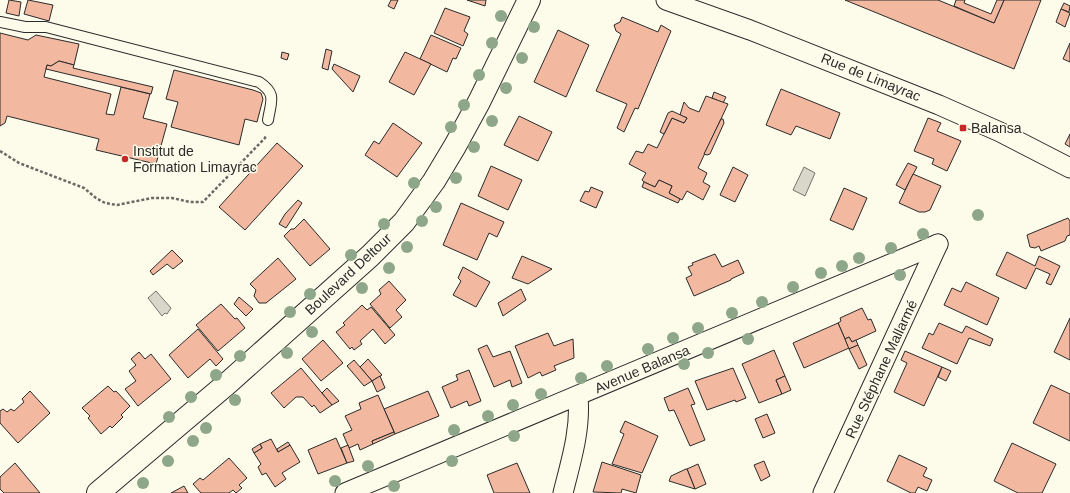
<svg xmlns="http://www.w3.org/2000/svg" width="1070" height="493" viewBox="0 0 1070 493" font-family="Helvetica,sans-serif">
<rect width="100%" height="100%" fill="#fdfbea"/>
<!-- water -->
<g fill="#d8d7c9" stroke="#74746e">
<path d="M804,167L815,173L805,196L793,190Z"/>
<path d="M156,291L171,308L167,314L165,313L162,316L148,298Z"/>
</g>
<!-- building -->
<g fill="#f2b8a0" stroke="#2b2b2b">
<path d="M9,0L21,2L19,16L6,13Z"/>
<path d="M28,0L53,5L49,21L24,14Z"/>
<path d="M391,0H398L394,9L388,6Z"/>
<path d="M467,0H486L485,6Z"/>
<path d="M845,0H938L994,23L1004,0H1041L1014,69Z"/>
<path d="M956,0H965L964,3L991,14L997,0H1004L994,23L954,6Z"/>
<path d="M1064,3L1070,6L1069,12L1061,9Z"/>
<path d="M445,8L470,17L464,31L468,34L463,46L434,33Z"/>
<path d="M1061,9L1070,13L1065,27L1056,22Z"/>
<path d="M622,17L658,32L661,25L671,31L638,109L635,108L624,132L617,128L627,104L596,91L621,34L616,31L614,25L620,22Z"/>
<path d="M558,30L589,45L566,97L534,82Z"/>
<path d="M0,33L28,40L36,35L79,44L74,65L59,61L51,66L47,65L44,77L111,94L106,114L114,115L121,87L150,94L143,118L167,124L156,164L96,150L99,139L7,116L5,123L0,126Z"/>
<path d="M431,35L461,48L456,59L453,58L447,72L420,59Z"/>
<path d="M1070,43V62L1063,59Z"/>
<path d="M326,49L332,51L328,70L322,68Z"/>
<path d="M282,52L289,54L287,60L281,58Z"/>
<path d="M405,52L431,64L414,95L389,82Z"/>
<path d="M59,61L74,65L73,68L153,87L151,94L46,69L47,65L51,66Z"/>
<path d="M334,64L360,76L353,92L332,69Z"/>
<path d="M174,70L253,90L261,93L263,99L257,122L245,119L239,145L171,127L178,102L166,99Z"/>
<path d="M781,89L840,113L830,139L796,126L791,135L766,125Z"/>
<path d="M714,92L726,97L723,103L712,98Z"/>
<path d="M706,96L728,104L698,168L707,173L703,182L710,186L703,200L687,191L682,200L669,193L672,186L659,180L655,187L644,182L642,180L646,173L629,164L636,151L643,153L648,144L657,148L672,118L684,123L687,118L680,115L684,102L689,108L699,112Z"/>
<path d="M672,111L687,118L684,123L672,118L664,134L660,132L668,113Z"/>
<path d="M519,116L552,132L538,161L504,145Z"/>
<path d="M928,118L941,123L937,131L961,141L947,171L932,164L934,159L914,151Z"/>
<path d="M721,119H723L724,123L710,154L707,155L704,154Z"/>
<path d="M393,123L422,143L397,177L365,155L374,141L379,144Z"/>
<path d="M1070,134V147L1065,144Z"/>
<path d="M277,143L303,166L245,230L219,207Z"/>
<path d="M908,163L917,167L905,190L896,185Z"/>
<path d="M491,166L522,180L508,210L478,196Z"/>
<path d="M733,167L748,175L735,202L720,195Z"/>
<path d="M913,174L941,186L930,210L925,212H919L899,203Z"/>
<path d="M659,180L672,186L669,193L680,199L678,203L642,187L644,182L655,187Z"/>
<path d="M591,187L603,192L596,208L580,201L585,191L589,192Z"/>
<path d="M844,188L867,198L853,230L830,220Z"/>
<path d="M298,200L302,203L286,228L279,224L285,214Z"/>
<path d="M461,203L504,222L497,237L489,233L477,260L443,245Z"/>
<path d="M1068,218L1070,221V235L1067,236L1065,241L1041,251L1039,246L1035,248L1030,247L1027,235Z"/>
<path d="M304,219L330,249L310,266L284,236L291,229H294Z"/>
<path d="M172,250L183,261L173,269L167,264L153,275L150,271Z"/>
<path d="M1007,252L1035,266L1039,256L1060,266L1051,285L1046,283L1050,274L1036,268L1026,289L996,275Z"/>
<path d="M715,254L722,267L738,260L744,273L731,279V280L694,296L686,278L692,275L688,267L693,265L692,263Z"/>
<path d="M522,256L552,269L528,284L512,278Z"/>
<path d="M278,258L296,279L266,303H259L254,296L256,290L250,284Z"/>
<path d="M463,267L490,282L476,307L453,295L461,281L458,278Z"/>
<path d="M389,281L406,300L396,310L402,317L390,328L370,304L381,294L379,290Z"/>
<path d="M966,282L999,298L987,325L944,305L952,288L961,292Z"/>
<path d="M521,289L526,300L503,316L498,303Z"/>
<path d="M239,297L253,309L246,316L234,304Z"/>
<path d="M221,304L235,319L237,318L245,328L218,351L196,325Z"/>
<path d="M362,305L367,310L371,307L395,335L385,344L373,329L360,341L362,344L354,350L352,347L350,349L336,332L345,325L343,323Z"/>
<path d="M862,308L868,320L871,319L876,331L852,342L849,337L845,339L838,323L841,321L840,318Z"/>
<path d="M1070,318V360L1054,352Z"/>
<path d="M838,323L849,348L804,368L793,343Z"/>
<path d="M939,323L962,333L966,326L993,339L990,346L969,338L957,364L922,348L929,333L933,335Z"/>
<path d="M198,329L223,359L216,366L210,359L188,378L169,355Z"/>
<path d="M548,333L554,346L573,339L574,358L554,366L556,370L542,376L540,372L528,378L515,346Z"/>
<path d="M849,337L852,342L856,340L858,345L849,349L845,339Z"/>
<path d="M323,340L343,363L321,381L302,359Z"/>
<path d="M487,345L493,357L510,351L522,383L512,387L510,380L494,387L478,349Z"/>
<path d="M858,345L867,365L859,369L849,349Z"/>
<path d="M774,350L785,376L776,380L782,394L759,403L742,364Z"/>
<path d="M905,351L942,367L924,406L894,392L907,363L901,360Z"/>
<path d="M139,352L145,359L151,354L171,379L138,406L125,389L136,381L129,371L136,365L131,359Z"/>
<path d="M368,359L382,375L372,381L360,367Z"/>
<path d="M354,360L372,381L364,386L347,366Z"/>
<path d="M942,367L951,371L946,381L938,377Z"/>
<path d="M301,368L332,405L320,413L314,405L312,407L303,397H296L284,408L271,393Z"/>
<path d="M733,368L746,398L736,402L735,400L707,410L695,381Z"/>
<path d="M469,370L481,401L469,406L467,401L451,408L442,387L458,380L456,375Z"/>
<path d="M380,376L385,388L377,392L372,381Z"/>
<path d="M785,376L791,390L782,394L776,380Z"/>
<path d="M1051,385L1070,394V441L1033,423Z"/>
<path d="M108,386L114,392L116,391L130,406L121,415L123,417L112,428L110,426L101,434L88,418L90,416L82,408Z"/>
<path d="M327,388L339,401L332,405L322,393Z"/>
<path d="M688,388L695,404L691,405L705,440L690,446L674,410L669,411L664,398Z"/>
<path d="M30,391L50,413L18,443L0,423V411L3,409L7,412L11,409L14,411L24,402L22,399Z"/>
<path d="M428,391L439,416L395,434L384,409Z"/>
<path d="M378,395L394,432L372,441L373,444L360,450L358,444L349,448L343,434L352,430L345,416L361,409L359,403Z"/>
<path d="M767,414L775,433L763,438L755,419Z"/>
<path d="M625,421L658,436L642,473L612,464L624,434L620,432Z"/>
<path d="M394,432L395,434L373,444L372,441Z"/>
<path d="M336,438L347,463L318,474L308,450Z"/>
<path d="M271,439L278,452L290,445L300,462L282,473L286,479L275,487L266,473L262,475L258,467L261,464L254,453L262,448L260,444Z"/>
<path d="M288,442L290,445L278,452L277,449Z"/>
<path d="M1012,443L1056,464L1042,493H1018L994,481Z"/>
<path d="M260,444L262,448L254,453L252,449Z"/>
<path d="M348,445L354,461L347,463L341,448Z"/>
<path d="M899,455L927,468L923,476L932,480L927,491L918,487L915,493H911L887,481Z"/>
<path d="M229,458L247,478L239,485L242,488L236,493L233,490L229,493H201L193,484L200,478L203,480Z"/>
<path d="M764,461L770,476L761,481L754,465Z"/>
<path d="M602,462L641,475L636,493L622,489L621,493L593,492Z"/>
<path d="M15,463L40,493H4L0,489V477Z"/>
<path d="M517,463L530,493H494L487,475Z"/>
<path d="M698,464L706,484L695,489L687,469Z"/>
<path d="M686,469H687L695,489L669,481L671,476Z"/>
<path d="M184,486L188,493H171Z"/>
</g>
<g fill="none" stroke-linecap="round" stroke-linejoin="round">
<!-- service casing -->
<g stroke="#2b2b2b" stroke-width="12">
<path id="service" d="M0,22L25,27H46L259,82C277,94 271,101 268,120"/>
</g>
<!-- minor casing -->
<g stroke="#2b2b2b" stroke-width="21">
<g id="minor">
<path d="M666,0L750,30L939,105L1000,132L1070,168"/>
<path d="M345,493L938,244"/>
<path d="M563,493C571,461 581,429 578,397"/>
<path d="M823,493L938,244"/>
</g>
</g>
<!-- tertiary casing -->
<g stroke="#2b2b2b" stroke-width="24">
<path id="tertiary" d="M98,493L229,382L370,256L404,222L434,181L455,146L479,102L529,0"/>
</g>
<!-- path -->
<path stroke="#6a6964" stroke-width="2.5" stroke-dasharray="3 2" stroke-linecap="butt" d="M0,151L19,163L84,188L96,198L105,203L117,205L152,198H172L190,202H203L265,138L266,135"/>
<!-- service -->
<use href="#service" stroke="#fdfbea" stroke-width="10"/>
<!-- minor -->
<use href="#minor" stroke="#fdfbea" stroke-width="19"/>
<!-- tertiary -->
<use href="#tertiary" stroke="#fdfbea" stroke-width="22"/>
</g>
<!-- trees -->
<g fill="#8ea78a">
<circle cx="501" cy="16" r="6"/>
<circle cx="534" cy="27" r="6"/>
<circle cx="492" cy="43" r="6"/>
<circle cx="522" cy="58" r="6"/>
<circle cx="479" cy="75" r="6"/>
<circle cx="506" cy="88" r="6"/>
<circle cx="464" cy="105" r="6"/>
<circle cx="492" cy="121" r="6"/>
<circle cx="451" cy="127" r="6"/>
<circle cx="474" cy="147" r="6"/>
<circle cx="456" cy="178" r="6"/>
<circle cx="414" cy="183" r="6"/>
<circle cx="436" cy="207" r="6"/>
<circle cx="978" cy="215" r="6"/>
<circle cx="422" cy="221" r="6"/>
<circle cx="384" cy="224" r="6"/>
<circle cx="923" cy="234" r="6"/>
<circle cx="407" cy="247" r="6"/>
<circle cx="891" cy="248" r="6"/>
<circle cx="351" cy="255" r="6"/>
<circle cx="859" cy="258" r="6"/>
<circle cx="842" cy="266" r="6"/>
<circle cx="389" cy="268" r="6"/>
<circle cx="821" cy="273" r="6"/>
<circle cx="900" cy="275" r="6"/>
<circle cx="793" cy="287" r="6"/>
<circle cx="362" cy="288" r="6"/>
<circle cx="310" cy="294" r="6"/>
<circle cx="762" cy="302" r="6"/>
<circle cx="290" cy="312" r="6"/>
<circle cx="732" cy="313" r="6"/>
<circle cx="698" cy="328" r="6"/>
<circle cx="312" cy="332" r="6"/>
<circle cx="673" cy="338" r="6"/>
<circle cx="748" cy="339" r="6"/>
<circle cx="648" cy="349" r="6"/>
<circle cx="287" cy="353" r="6"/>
<circle cx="708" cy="353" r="6"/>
<circle cx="240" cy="356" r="6"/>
<circle cx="684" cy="364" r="6"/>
<circle cx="607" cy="366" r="6"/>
<circle cx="216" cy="375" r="6"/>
<circle cx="581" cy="378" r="6"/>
<circle cx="541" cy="394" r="6"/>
<circle cx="191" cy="397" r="6"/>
<circle cx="235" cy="400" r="6"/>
<circle cx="513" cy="405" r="6"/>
<circle cx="488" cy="416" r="6"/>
<circle cx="169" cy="417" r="6"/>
<circle cx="206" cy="428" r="6"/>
<circle cx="454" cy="430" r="6"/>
<circle cx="514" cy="436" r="6"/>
<circle cx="193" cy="441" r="6"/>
<circle cx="168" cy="461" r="6"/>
<circle cx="452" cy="461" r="6"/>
<circle cx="368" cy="466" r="6"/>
<circle cx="335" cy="481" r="6"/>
<circle cx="143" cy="483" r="6"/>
<circle cx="394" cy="486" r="6"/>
</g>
<!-- markers -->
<g fill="#c62828" stroke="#fdfbea" stroke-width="1.5">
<rect x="959" y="124" width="8" height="8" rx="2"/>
<circle cx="125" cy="159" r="4"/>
</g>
<g text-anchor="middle" stroke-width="3" stroke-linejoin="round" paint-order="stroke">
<!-- street labels -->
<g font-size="14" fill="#2b2b2b" stroke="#fdfbea">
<text transform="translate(871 77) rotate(22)" y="5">Rue de Limayrac</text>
<text transform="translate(348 274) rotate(-43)" y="5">Boulevard Deltour</text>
<text transform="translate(642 369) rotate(-23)" y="5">Avenue Balansa</text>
<text transform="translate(881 369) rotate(-65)" y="5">Rue Stéphane Mallarmé</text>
</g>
<!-- poi labels -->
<g font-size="14" fill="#2b2b2b" stroke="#fdfbea" text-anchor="start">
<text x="971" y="133">Balansa</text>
<text x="133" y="156">Institut de<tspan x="133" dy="16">Formation Limayrac</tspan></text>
</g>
</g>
</svg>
